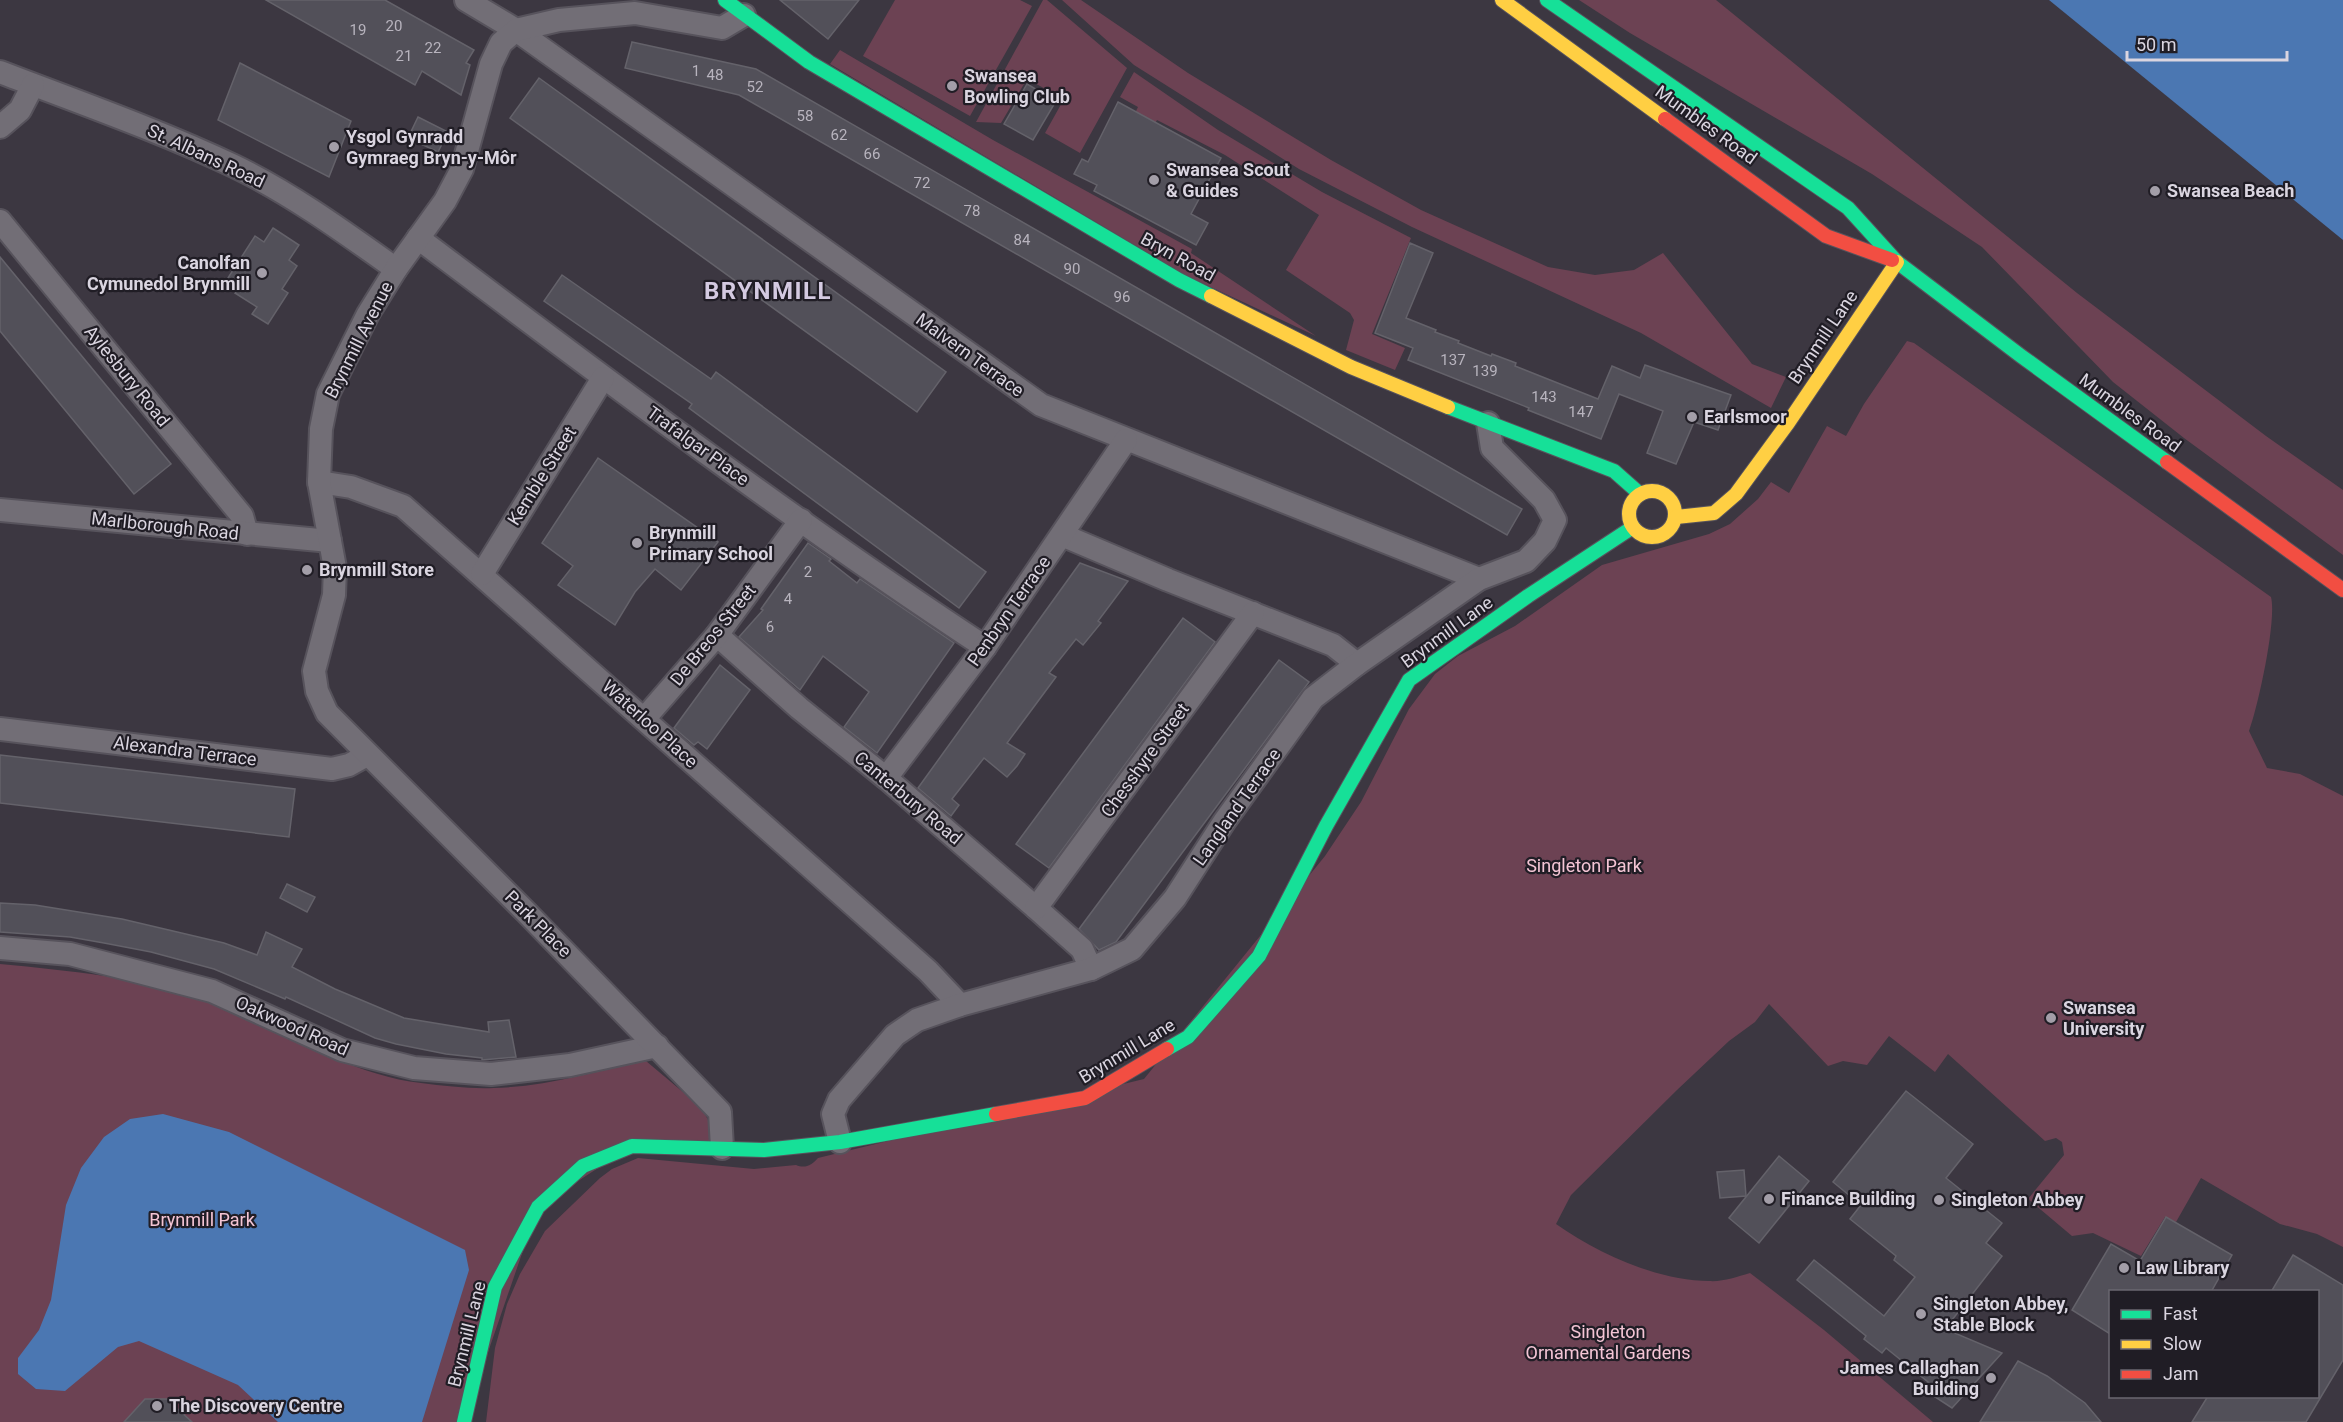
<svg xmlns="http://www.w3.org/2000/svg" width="2343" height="1422" viewBox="0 0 2343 1422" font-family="Roboto,sans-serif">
<rect width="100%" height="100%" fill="#3c3741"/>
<!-- green -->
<g fill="#6c4253">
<path d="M895,0H1020L1032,6L970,116L863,56Z"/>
<path d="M1043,0H1047L1127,68L1080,153L1045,133L1064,99L1027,79L1001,123L976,122Z"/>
<path d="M1062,0H1081L1188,73L1331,160L1421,210L1548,267L1595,275L1634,270L1663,253L1752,364L1786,377L1771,408L1641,333L1412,227L1299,169L1134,65Z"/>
<path d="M1579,0H1716L2077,293L2266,436L2343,490V555L2184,438L2113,382L1982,247L1872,174L1630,33Z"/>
<path d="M840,50L993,140L1192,249L1191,253L1316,336L1185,275L830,64Z"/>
<path d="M1134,72L1218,130L1322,192L1411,238L1372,334L1405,348L1395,370L1346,350L1354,320L1350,313L1286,270L1319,215L1225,155L1157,120L1129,171L1112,161L1138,107L1120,97Z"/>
<path d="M1907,341L1914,343L2271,597C2277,620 2258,707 2249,731L2267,768L2300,774L2343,796V1247L2317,1234L2280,1224L2201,1178L2176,1222L2165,1217L2141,1256L2093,1233L2072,1236L2028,1199L2064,1155L2062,1142L2056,1138L2045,1141L1948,1054L1935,1072L1889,1036L1867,1065L1843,1061L1828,1066L1769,1004L1755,1022L1729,1041L1677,1090L1571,1195L1556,1224C1597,1253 1658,1281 1709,1281C1723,1282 1736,1277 1750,1273L1824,1330L1933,1422H486L495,1348L507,1304L520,1274L545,1231L600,1178L612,1169L638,1158L754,1169L796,1165C805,1169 812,1165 818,1158L1144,1079L1325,856L1361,802L1409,709L1435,674L1458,656L1515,626L1602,565L1709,534L1730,524L1758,499L1771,482L1789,493L1827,426L1846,436L1864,404Z"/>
<path d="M0,964C71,971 142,977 210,1002C280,1028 345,1074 421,1083C445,1086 470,1089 494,1088C545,1087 596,1071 646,1061L702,1108L722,1148L632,1146L538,1207L464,1422H0Z"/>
</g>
<!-- water -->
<g fill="#4b77b2">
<path d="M2049,0H2343V240Z"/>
<path d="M163,1114L229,1132L465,1250L469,1270L422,1422H278L238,1385L139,1341L118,1347L65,1391L36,1389L18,1374V1358L39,1330L51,1300L66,1205L81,1168L104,1137L130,1119Z"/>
</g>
<!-- building -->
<g fill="#525059" stroke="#64626a" stroke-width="1.5">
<path d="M266,0H385L474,50L466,63L470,65L461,95L422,71L415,85Z"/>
<path d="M780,0H859L828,39Z"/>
<path d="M632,42L756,69L1522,509L1507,535L739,95L625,68Z"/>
<path d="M240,63L351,121L329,177L218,120Z"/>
<path d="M539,78L946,372L917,412L510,118Z"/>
<path d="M1027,84L1056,101L1033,140L1004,124Z"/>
<path d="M1118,102L1221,158L1191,214L1208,223L1196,245L1094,191L1097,185L1074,174L1082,159L1088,162Z"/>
<path d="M418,117L448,132L438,152L408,138Z"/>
<path d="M273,228L299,245L289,260L297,266L282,289L288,293L268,324L252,314L257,307L235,293L239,289L226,281L255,236L264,242Z"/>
<path d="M1410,243L1433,253L1406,318L1436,330L1435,332L1459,341L1458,343L1491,356L1492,354L1516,363L1515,366L1598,399L1612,366L1640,378L1645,365L1731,395L1718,430L1694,422L1676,464L1647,453L1663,411L1619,394L1601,439L1528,410L1529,408L1408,360L1413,348L1375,333Z"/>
<path d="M0,257L171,464L134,494L0,331Z"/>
<path d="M562,275L711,379L716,372L986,572L959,608L689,408L692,404L544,301Z"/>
<path d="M598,458L718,542L681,590L655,569L635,592L615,625L558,585L573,566L542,543Z"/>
<path d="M808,543L831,559L829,561L857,583L860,579L954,643L877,753L844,727L869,692L823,656L800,690L739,637L763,610L761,609Z"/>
<path d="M1080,563L1128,581L1098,621L1101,623L1083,645L1076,639L1049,673L1056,677L1007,743L1025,754L1017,766L1007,777L984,758L952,799L959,805L951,816L918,788Z"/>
<path d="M1183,618L1215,642L1049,868L1016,844Z"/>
<path d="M1279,660L1309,682L1116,942L1099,950L1079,929Z"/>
<path d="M720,665L750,690L707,749L698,742L694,745L674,728Z"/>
<path d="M0,755L295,789L289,837L0,803Z"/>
<path d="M287,884L315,897L307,912L280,898Z"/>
<path d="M0,903L35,905L122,919L224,943L257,955L266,932L302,949L292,967L335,989L404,1018L489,1032L488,1022L509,1020L516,1057L482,1060V1058L446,1054L396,1044L375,1038L286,997L285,999L214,969L151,952L104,943L70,937L0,932Z"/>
<path d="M1906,1091L1973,1144L1946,1178L2002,1223L1986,1243L2002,1256L1945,1329L2002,1353L1952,1408L1923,1389L1928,1382L1886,1348L1882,1353L1864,1339L1866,1336L1797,1280L1814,1260L1884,1316L1915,1277L1894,1260L1896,1256L1850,1219L1861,1205L1833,1182Z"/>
<path d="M1779,1156L1809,1181L1759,1243L1729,1218Z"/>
<path d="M1744,1170L1746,1196L1720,1198L1717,1172Z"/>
<path d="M2166,1217L2232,1255L2211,1292H2110V1334L2072,1310L2111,1244L2140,1261Z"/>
<path d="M2293,1255L2343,1285V1360L2306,1422H2192L2208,1396H2318V1292H2271Z"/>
<path d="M2018,1361L2047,1376L2085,1403L2101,1422H1980Z"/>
<path d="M145,1399H167L192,1422H124Z"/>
</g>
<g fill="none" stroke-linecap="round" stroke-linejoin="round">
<!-- street casing -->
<g stroke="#57535c" stroke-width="26">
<g id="street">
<path d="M466,0L516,30L1041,405L1479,579"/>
<path d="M0,72C78,102 158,130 234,166C292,194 344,232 396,269"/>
<path d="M0,127L20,110L33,85"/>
<path d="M0,221L242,516L247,534"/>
<path d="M418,238C604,378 790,519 985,647"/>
<path d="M319,482L351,487L403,506L928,971L960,1005"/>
<path d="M0,510L330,541"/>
<path d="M1062,535L1168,580L1333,645L1357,664"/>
<path d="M482,574L603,378"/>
<path d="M717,635L799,708L886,778L1036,908L1082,949L1091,969"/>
<path d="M644,719L717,635L801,520"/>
<path d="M0,729L332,769L349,765L367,755"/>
<path d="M886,778L985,647L1126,440"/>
<path d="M1036,908L1253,613"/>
<path d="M0,948L70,954L212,991L342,1050L414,1068L491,1074L570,1065L657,1046"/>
<path d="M840,1142L833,1114L839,1100L895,1035L917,1020L960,1005L1091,969L1132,949L1175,898L1224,822L1313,698L1357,664L1479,579L1526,561L1545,541L1555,520L1544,500L1492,448L1488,423"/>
<path d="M722,1148L720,1112L527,913L327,713L317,691L314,671L334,595L335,568L319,482L321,429L328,394L368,314L396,269L445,201L462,169L491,64L501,43L516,30L559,20L635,13L722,28L744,15"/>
</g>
</g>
<!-- fast casing -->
<g stroke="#57535c" stroke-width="16">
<g id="fast">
<path d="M725,0L809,62L1179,280L1211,296"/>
<path d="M1547,0L1848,208L1897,262L2021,356L2167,462"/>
<path d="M1448,407L1614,471L1640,494"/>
<path d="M1167,1049L1188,1037L1259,956L1326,826L1409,680L1528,596L1633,527"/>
<path d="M464,1422L495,1287L538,1207L583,1166L632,1146L764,1150L840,1142L996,1114"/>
</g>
</g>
<!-- slow casing -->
<g stroke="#57535c" stroke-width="16">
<g id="slow">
<path d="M1502,0L1665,119"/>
<path d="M1211,296L1351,367L1448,407"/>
<circle cx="1652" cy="514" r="23"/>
<path d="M1676,517L1714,513L1736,494L1788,423L1897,262"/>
</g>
</g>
<!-- jam casing -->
<g stroke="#57535c" stroke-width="16">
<g id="jam">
<path d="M1665,119L1826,236L1892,260"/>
<path d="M2167,462L2343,590"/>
<path d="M996,1114L1085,1098L1167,1049"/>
</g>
</g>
<!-- street -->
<use href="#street" stroke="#726e76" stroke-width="22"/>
<!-- fast -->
<use href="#fast" stroke="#16e098" stroke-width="14"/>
<!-- slow -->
<use href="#slow" stroke="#ffcf43" stroke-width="14"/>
<!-- jam -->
<use href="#jam" stroke="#f24e42" stroke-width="14"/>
</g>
<!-- markers -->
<g fill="#a39ea8" stroke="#201d25" stroke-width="2">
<circle cx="952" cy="86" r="6"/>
<circle cx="334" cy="147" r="6"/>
<circle cx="1154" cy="180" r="6"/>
<circle cx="2155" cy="191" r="6"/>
<circle cx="262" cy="273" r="6"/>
<circle cx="1692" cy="417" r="6"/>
<circle cx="637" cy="543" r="6"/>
<circle cx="307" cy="570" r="6"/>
<circle cx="2051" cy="1018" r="6"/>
<circle cx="1769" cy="1199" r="6"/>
<circle cx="1939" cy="1200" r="6"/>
<circle cx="2124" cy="1268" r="6"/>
<circle cx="1921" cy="1314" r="6"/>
<circle cx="1991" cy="1378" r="6"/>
<circle cx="157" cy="1406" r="6"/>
</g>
<g text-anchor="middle" stroke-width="4.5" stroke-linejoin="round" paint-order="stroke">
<!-- number labels -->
<g font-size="15" fill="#b8b4be">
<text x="394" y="31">20</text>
<text x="358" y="35">19</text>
<text x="433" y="53">22</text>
<text x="404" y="61">21</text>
<text x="696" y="76">1</text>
<text x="715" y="80">48</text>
<text x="755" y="92">52</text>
<text x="805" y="121">58</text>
<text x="839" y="140">62</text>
<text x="872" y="159">66</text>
<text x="922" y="188">72</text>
<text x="972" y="216">78</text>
<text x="1022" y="245">84</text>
<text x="1072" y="274">90</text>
<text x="1122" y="302">96</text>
<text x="1453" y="365">137</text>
<text x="1485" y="376">139</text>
<text x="1544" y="402">143</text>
<text x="1581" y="417">147</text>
<text x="808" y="577">2</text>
<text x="788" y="604">4</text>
<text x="770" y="632">6</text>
</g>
<!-- poi labels -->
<g font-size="18" font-weight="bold" fill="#dad5e0" stroke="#201d25" text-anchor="start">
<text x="964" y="82">Swansea<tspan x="964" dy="21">Bowling Club</tspan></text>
<text x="346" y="143">Ysgol Gynradd<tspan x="346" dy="21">Gymraeg Bryn-y-Môr</tspan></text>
<text x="1166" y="176">Swansea Scout<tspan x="1166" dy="21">&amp; Guides</tspan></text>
<text x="2167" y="197">Swansea Beach</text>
<text x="250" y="269" text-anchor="end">Canolfan<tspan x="250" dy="21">Cymunedol Brynmill</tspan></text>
<text x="1704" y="423">Earlsmoor</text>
<text x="649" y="539">Brynmill<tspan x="649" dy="21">Primary School</tspan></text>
<text x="319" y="576">Brynmill Store</text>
<text x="2063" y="1014">Swansea<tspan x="2063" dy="21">University</tspan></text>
<text x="1781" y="1205">Finance Building</text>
<text x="1951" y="1206">Singleton Abbey</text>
<text x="2136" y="1274">Law Library</text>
<text x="1933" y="1310">Singleton Abbey,<tspan x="1933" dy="21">Stable Block</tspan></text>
<text x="1979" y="1374" text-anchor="end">James Callaghan<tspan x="1979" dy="21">Building</tspan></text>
<text x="169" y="1412">The Discovery Centre</text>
</g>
<!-- street labels -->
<g font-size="18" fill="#dad5e0" stroke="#201d25">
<text transform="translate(1706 125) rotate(36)" y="6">Mumbles Road</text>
<text transform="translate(206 156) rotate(25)" y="6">St. Albans Road</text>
<text transform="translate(1178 257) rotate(29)" y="6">Bryn Road</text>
<text transform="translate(1823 337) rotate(-56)" y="6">Brynmill Lane</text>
<text transform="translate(359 340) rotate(-63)" y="6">Brynmill Avenue</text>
<text transform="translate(970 355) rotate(36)" y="6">Malvern Terrace</text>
<text transform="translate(127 376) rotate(51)" y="6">Aylesbury Road</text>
<text transform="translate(2130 413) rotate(36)" y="6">Mumbles Road</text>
<text transform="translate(698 446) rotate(36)" y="6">Trafalgar Place</text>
<text transform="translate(542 476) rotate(-58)" y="6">Kemble Street</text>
<text transform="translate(165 526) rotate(6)" y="6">Marlborough Road</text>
<text transform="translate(1009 611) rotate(-55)" y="6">Penbryn Terrace</text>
<text transform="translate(1447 632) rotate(-36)" y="6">Brynmill Lane</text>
<text transform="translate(713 635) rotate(-51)" y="6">De Breos Street</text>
<text transform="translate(650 724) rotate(42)" y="6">Waterloo Place</text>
<text transform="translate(185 751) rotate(7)" y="6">Alexandra Terrace</text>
<text transform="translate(1145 760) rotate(-54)" y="6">Chesshyre Street</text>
<text transform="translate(908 798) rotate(40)" y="6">Canterbury Road</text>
<text transform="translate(1237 807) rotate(-55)" y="6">Langland Terrace</text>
<text transform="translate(538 924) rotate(45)" y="6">Park Place</text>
<text transform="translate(292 1026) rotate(24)" y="6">Oakwood Road</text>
<text transform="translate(1127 1051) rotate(-31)" y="6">Brynmill Lane</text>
<text transform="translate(467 1334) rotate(-76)" y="6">Brynmill Lane</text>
</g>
<!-- park labels -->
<g font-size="18" fill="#f4c5d5" stroke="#201d25">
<text x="1584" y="872">Singleton Park</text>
<text x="202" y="1226">Brynmill Park</text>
<text x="1608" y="1338">Singleton<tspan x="1608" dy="21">Ornamental Gardens</tspan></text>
</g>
<!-- district labels -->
<g font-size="24" font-weight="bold" letter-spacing="1.5" fill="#d4cae1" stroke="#201d25">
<text x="768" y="299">BRYNMILL</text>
</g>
</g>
<!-- legend -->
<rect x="2109" y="1290" width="210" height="108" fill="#201d25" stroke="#6a6770" stroke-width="1.5"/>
<rect x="2121" y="1310" width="30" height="9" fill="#16e098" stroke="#6a6770" stroke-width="1.5"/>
<text x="2163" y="1320" font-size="18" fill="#dad5e0">Fast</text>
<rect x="2121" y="1340" width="30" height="9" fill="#ffcf43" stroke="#6a6770" stroke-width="1.5"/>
<text x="2163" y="1350" font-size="18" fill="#dad5e0">Slow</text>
<rect x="2121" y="1370" width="30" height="9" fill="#f24e42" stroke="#6a6770" stroke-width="1.5"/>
<text x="2163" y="1380" font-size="18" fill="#dad5e0">Jam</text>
<!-- scale -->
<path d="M2127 51v9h160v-9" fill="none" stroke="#dad5e0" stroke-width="3"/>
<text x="2136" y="51" font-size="18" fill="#dad5e0" stroke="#201d25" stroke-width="4.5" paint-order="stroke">50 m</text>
</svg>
